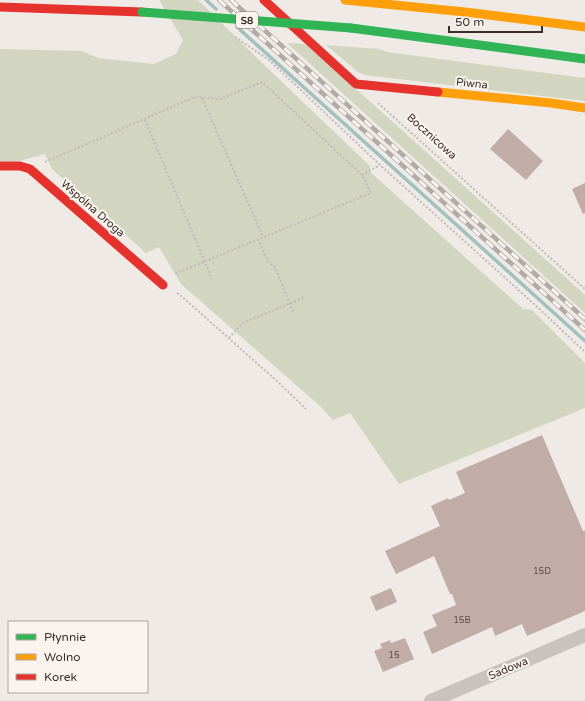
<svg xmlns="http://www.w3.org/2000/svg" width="585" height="701" viewBox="0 0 585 701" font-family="'Varela Round',sans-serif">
<rect width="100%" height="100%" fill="#efeae5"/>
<!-- green -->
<g fill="#d2d5c0">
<path d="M159,0H198L259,60L370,166V172L523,309L532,310L585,363V408L399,484L350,413L333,420L320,406L181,284L159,247L146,253L52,169L45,154L19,161H0V49L82,51L98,58L154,64L176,54L183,40Z"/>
<path d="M287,43L305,44L383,113L585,295V313Z"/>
<path d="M326,45L379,49L387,52L585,78V101L364,75L358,72Z"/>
</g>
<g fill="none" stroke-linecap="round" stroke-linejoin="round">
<!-- stream -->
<g stroke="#a1c1be" stroke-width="3.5">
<path d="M206,0L216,9"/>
<path d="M237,27L440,210L585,341"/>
</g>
</g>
<!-- building -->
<g fill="#c2aca7">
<path d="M508,129L543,161L526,180L490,149Z"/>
<path d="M585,183V213L583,214L572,189Z"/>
<path d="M542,435L583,531L585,530V611L527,636L522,624L495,636L492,627L432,654L423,632L437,626L432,615L456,605L452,594H450L434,556L396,574L385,551L440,526L431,506L448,498L449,500L465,493L456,472Z"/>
<path d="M391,588L397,602L376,611L370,597Z"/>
<path d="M405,638L414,659L383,672L374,651L382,648L380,644L390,640L391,643Z"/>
</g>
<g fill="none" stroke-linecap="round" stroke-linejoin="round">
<!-- path -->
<g stroke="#c2bab6" stroke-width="2" stroke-dasharray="2 2" stroke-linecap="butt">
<path d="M235,37L269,60L380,165L534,304L585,352"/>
<path d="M202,98L263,237"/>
<path d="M378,103L585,289"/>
<path d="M145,120L212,279"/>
<path d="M45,162L195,97L220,99L262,82L362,175L371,193L174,274"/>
<path d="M362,175L380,165"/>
<path d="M258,239L268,262L275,267L294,314"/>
<path d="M177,293L180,295L278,382L306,409"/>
<path d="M229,338L238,328L243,323L305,297"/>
</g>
<!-- street -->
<path stroke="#c9c2be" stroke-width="14" d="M431,701L585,635"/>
<!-- fast -->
<path stroke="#30b455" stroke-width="9" d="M351,28L585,59"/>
<!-- slow -->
<g stroke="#ff9f0a" stroke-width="9">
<path d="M345,0L465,12L585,27"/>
<path d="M438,92L551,103L585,108"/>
</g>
<!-- jam -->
<g stroke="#e5322d" stroke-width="9">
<path d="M264,0L356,84L438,92"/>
<path d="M0,7L142,12"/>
<path d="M0,166H20L30,169L163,285"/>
</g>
<!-- rail casing -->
<g stroke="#b1aba8" stroke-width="4.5">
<g id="rail">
<path d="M219,0L585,330"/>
<path d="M231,0L585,319"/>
</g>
</g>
<!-- rail -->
<use href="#rail" stroke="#fbf4ee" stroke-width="3" stroke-dasharray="9" stroke-linecap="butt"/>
<!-- fast-bridge -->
<path stroke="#30b455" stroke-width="9" d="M142,12L351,28"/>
</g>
<g text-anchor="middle" stroke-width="4" stroke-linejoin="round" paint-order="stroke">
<!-- number labels -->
<g font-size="9" fill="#5c4e4a">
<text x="542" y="574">15D</text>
<text x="462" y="623">15B</text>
<text x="394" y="658">15</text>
</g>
<!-- shield labels -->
<rect fill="#fbf4ee" stroke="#746966" stroke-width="1" x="236" y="12" width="22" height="16" rx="3"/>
<g font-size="10" font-weight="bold" fill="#3a2e2b">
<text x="247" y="24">S8</text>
</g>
<!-- street labels -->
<g font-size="11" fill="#3a2e2b" stroke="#fbf4ee">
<text transform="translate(472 83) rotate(6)" y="4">Piwna</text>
<text transform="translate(432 136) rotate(42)" y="4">Bocznicowa</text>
<text transform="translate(93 208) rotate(41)" y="4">Wspólna Droga</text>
<text transform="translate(508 668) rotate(-23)" y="4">Sadowa</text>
</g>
</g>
<!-- legend -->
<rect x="8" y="621" width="140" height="72" fill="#fbf4ee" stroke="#aea5a0"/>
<rect x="16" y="634" width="20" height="6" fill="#30b455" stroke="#aea5a0"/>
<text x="44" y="641" font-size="12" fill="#3a2e2b">Płynnie</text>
<rect x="16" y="654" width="20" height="6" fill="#ff9f0a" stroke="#aea5a0"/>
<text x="44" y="661" font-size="12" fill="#3a2e2b">Wolno</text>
<rect x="16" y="674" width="20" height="6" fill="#e5322d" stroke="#aea5a0"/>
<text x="44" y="681" font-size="12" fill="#3a2e2b">Korek</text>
<!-- scale -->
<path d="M449 26v6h93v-6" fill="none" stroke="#3a2e2b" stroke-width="2"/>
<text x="455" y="26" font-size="12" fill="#3a2e2b" stroke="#fbf4ee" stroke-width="3" paint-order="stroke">50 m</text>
</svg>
